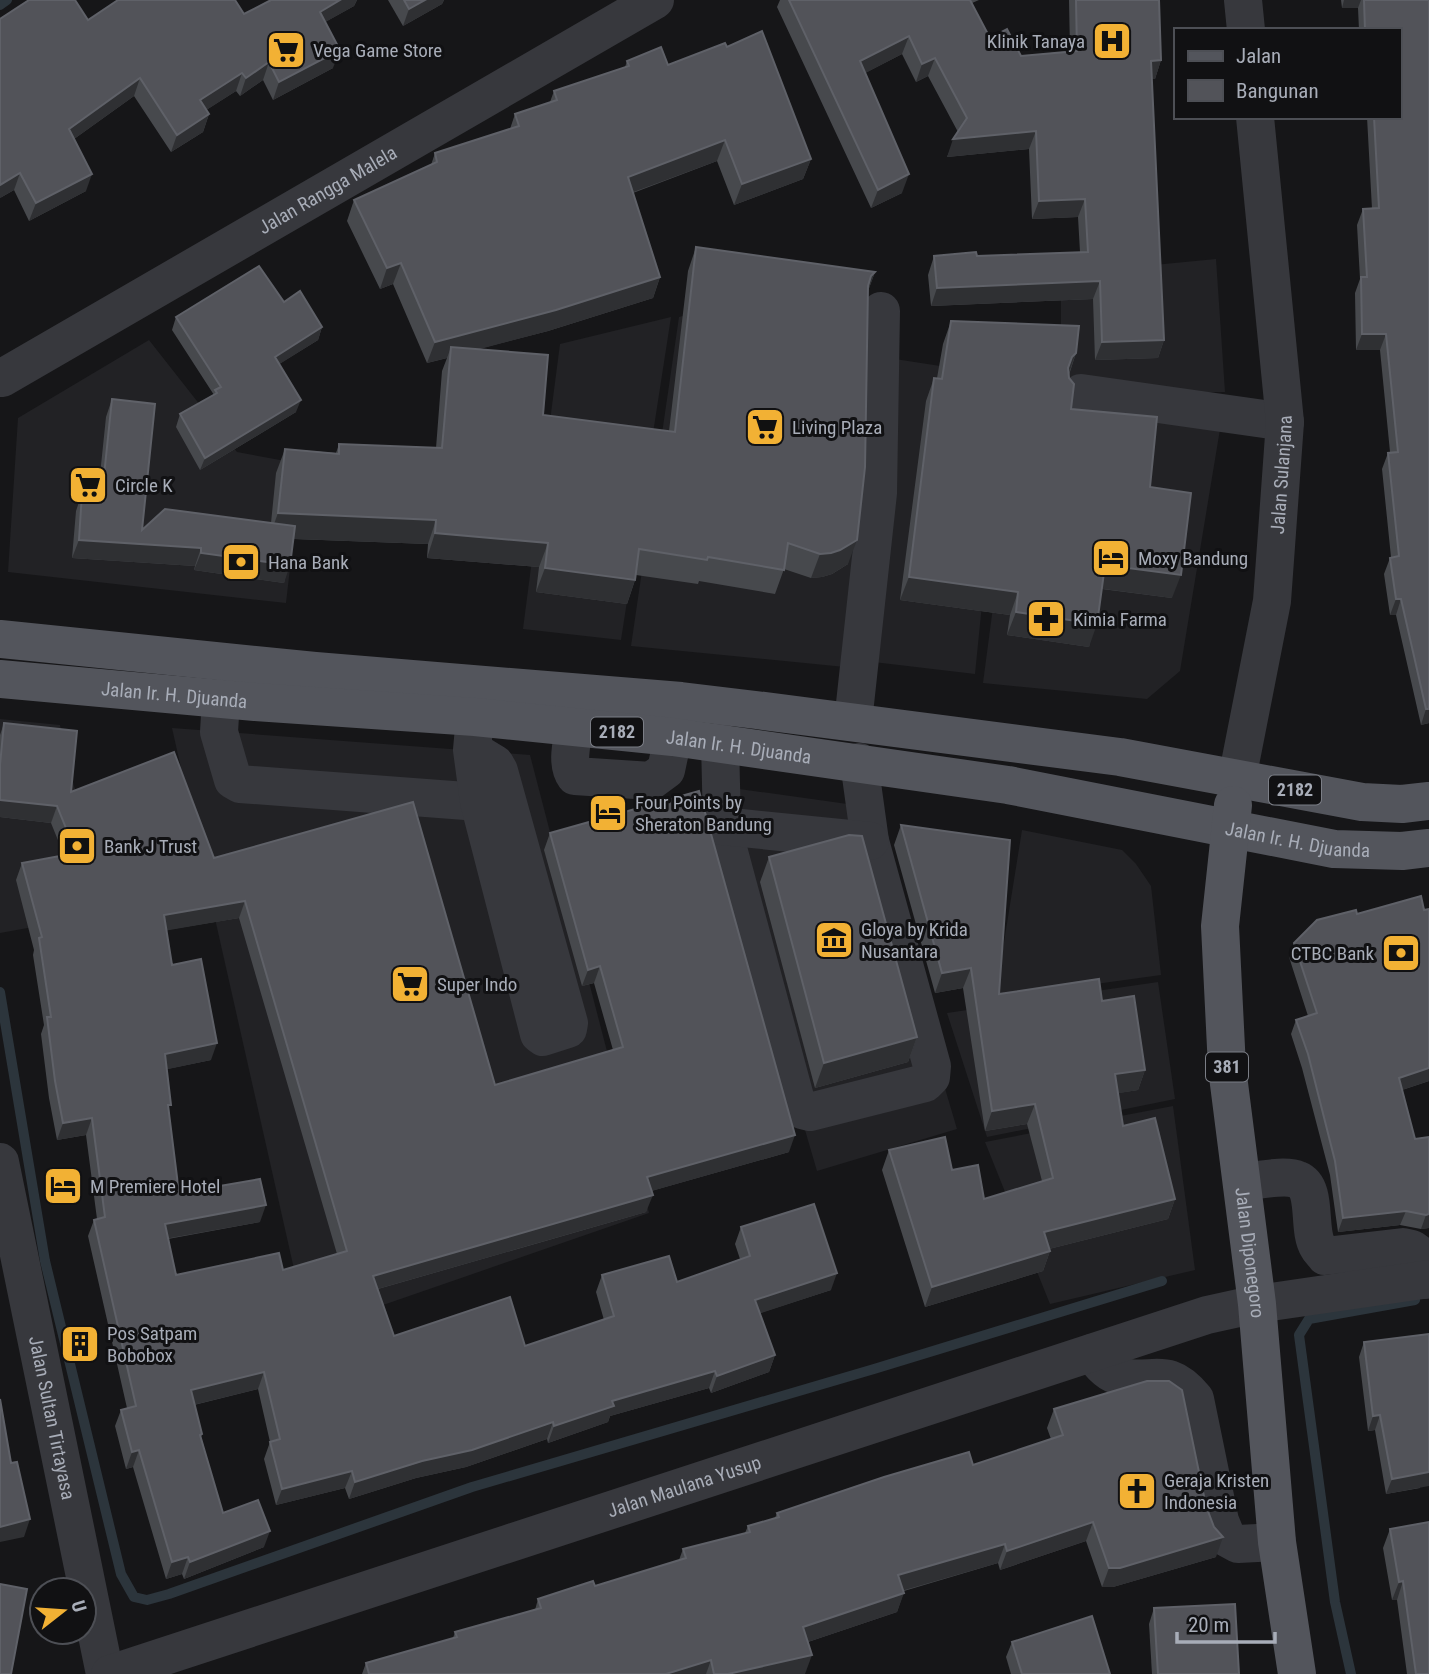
<svg xmlns="http://www.w3.org/2000/svg" width="1429" height="1674" viewBox="0 0 1429 1674" font-family="'Roboto Condensed',sans-serif">
<rect width="100%" height="100%" fill="#161618"/>
<!-- built -->
<g fill="#222225">
<path d="M1216,259L1225,392L1061,393V274Z"/>
<path d="M846,269L855,668L631,646L679,317Z"/>
<path d="M671,317L621,640L523,629L560,344Z"/>
<path d="M149,340L237,452L302,464L286,603L8,572L18,418Z"/>
<path d="M895,359L1005,376L975,674L865,661Z"/>
<path d="M1225,399L1180,671L1147,699L983,683L1012,463L1085,400Z"/>
<path d="M0,719L60,725L74,786L121,911L0,933Z"/>
<path d="M172,728L530,755L649,1213L308,1331Z"/>
<path d="M704,784L883,809L876,855L957,1129L817,1171Z"/>
<path d="M1022,830L1122,850L1136,864L1151,886L1161,975L995,998Z"/>
<path d="M1158,982L1175,1099L987,1137L947,1013Z"/>
<path d="M1173,1106L1195,1270L1050,1304L985,1142Z"/>
</g>
<g fill="none" stroke-linecap="round" stroke-linejoin="round">
<!-- stream -->
<g stroke="#2c353c" stroke-width="10">
<path d="M0,5L7,0"/>
<path d="M0,992L45,1261L121,1574L134,1597L147,1600L169,1594L472,1487L874,1369L1162,1281"/>
<path d="M1351,1674L1335,1602L1299,1335L1309,1319L1415,1300"/>
</g>
<!-- minor -->
<g stroke="#37383d" stroke-width="38">
<path d="M1243,0L1246,30"/>
<path id="s1" d="M2,378L655,0"/>
<path d="M1081,393L1285,422"/>
<path d="M221,699L219,732L233,780L240,784L479,802"/>
<path d="M853,722L878,493L881,311"/>
<path d="M574,728C572,742 566,764 575,776L651,781L666,770L673,737"/>
<path d="M720,742L722,826L796,1101L802,1110L810,1112L925,1083L931,1077L932,1066L870,841L859,762"/>
<path d="M472,750L495,764L499,771L569,1023L568,1029L543,1037L539,1034L479,802L472,750L475,717"/>
<path id="s2" d="M1237,779L1272,601L1285,422L1255,117"/>
<path d="M722,826L870,841"/>
<path id="s3" d="M0,1162L105,1674"/>
<path d="M1242,1182C1256,1181 1285,1174 1298,1180C1318,1188 1307,1230 1318,1247C1320,1251 1323,1253 1325,1256L1403,1247L1412,1249L1419,1254L1425,1280"/>
<path d="M1092,1353C1098,1361 1106,1372 1116,1375C1151,1387 1165,1362 1195,1399L1220,1521L1227,1538L1238,1544L1277,1542"/>
<path id="s4" d="M110,1674L1207,1315L1257,1304L1429,1279"/>
</g>
<!-- major -->
<g stroke="#53555c" stroke-width="38">
<path d="M0,639L315,671L681,701L756,710L1120,757L1362,802L1402,804L1429,801"/>
<path id="s5" d="M0,679L255,702L475,717L673,737L1008,785L1334,849L1402,851L1429,848"/>
<path id="s6" d="M1233,805L1220,926L1227,1068L1257,1304L1277,1542L1297,1674"/>
</g>
</g>
<!-- wall -->
<g fill="#47494d" fill-rule="evenodd">
<path d="M271,0H357L354,6L325,22L333,68L273,100L263,80L240,96L236,91L206,110L209,114L203,132L171,152L134,96L74,139L86,191L29,221L14,190L0,198L88,20L244,14Z"/>
<path d="M388,0H444L442,4L403,26Z"/>
<path d="M780,0H979L972,3L990,38L1021,56L1070,51L1069,0H1159L1161,60L1155,79H1152L1164,340L1158,358L1095,360L1093,299L931,306L928,275L934,256H977L1080,252L1078,217L1032,219L1029,149L947,157L958,132L928,76L916,82L902,54L865,73L902,193L871,208L777,7Z"/>
<path d="M1341,0H1429V723L1421,725L1396,615H1390L1384,574L1390,558L1391,557L1382,469L1388,453L1390,452L1380,350H1356L1355,293L1360,279L1357,225L1363,209H1372L1367,117H1399V30H1359L1358,8H1342Z"/>
<path d="M727,47L811,159L803,179L734,205L717,161L633,193L660,277L653,298L548,331L478,349L543,415L669,431L688,271L696,247L875,272L868,291L848,564L832,574L822,577L811,578L784,569L775,594L699,581L698,584L636,575L635,580L627,604L536,592L539,567L427,558L428,544L294,539L284,583L194,570L195,566L72,558L76,511L82,493L98,494L106,417L112,399L142,530L271,523L276,473L285,449L336,453L339,444L436,448L442,371L447,358L427,363L393,284L380,289L347,221L354,200L431,165L435,153L510,129L515,114L550,102L554,91L625,67L627,61L668,65Z"/>
<path d="M284,302L322,327L318,340L279,364L296,412L200,470L176,427L180,414L214,395L172,330L176,317Z"/>
<path d="M951,321L1076,353L1069,375L1071,409L1150,487L1172,598L1102,589L1089,647L1007,635L1010,615L900,600L926,401L934,378H937L943,344Z"/>
<path d="M4,723L71,792L214,858L495,1085L613,1050L594,983L582,986L544,850L550,833L789,1152L651,1191L646,1212L378,1289L394,1336L525,1346L604,1320L596,1292L602,1275L677,1282L740,1259L735,1244L741,1227L831,1290L760,1313L775,1355L769,1372L711,1393L709,1388L610,1416L608,1422L548,1443L547,1439L466,1467L416,1478L349,1499L345,1488L276,1505L264,1459L270,1442L258,1389L194,1405L202,1434L201,1437L223,1513L264,1547L184,1579L182,1574L166,1579L133,1467L126,1469L115,1426L121,1410L127,1408L88,1236L94,1220L97,1219L86,1135L57,1140L49,1098L41,1034L44,1025L33,955L34,950L16,880L22,863L64,855L51,823L0,817V735ZM239,918L337,1254L283,1270L176,1275L168,1239L260,1222L179,1193L169,1111L167,1069L211,1060L172,965L166,930Z"/>
<path d="M901,825L999,994L1102,1001L1145,1070L1138,1090L1118,1093L1123,1126L1175,1199L1168,1219L1049,1249L1050,1251L1043,1271L925,1307L882,1170L889,1150L952,1170L984,1199L1042,1181L1027,1124L985,1131L963,988L935,993L894,845Z"/>
<path d="M769,857L917,1037L908,1062L815,1088L760,882Z"/>
<path d="M1294,943L1429,1081L1402,1090L1415,1139L1429,1137V1228L1421,1229L1400,1225L1338,1232L1330,1175L1302,1068L1291,1034L1296,1020L1308,1016L1289,957Z"/>
<path d="M1364,1342L1420,1488L1386,1494L1375,1430L1368,1431L1359,1357Z"/>
<path d="M1054,1409L1216,1557L1113,1587H1102L1086,1541L1000,1570L998,1563L904,1591L897,1612L808,1642L804,1674H362L366,1663L453,1638L455,1632L535,1610L538,1599L595,1586L679,1560L683,1549L745,1533L748,1526L775,1518L777,1513L973,1465L1051,1439L1047,1428Z"/>
<path d="M1390,1529L1429,1674H1407L1397,1600H1392L1383,1548Z"/>
<path d="M1154,1608L1239,1674H1152L1149,1624Z"/>
<path d="M1012,1642L1110,1674H1011L1006,1657Z"/>
</g>
<!-- shaded-wall -->
<g fill="#2f3033">
<path d="M340,0H357L354,6L313,29L320,12Z"/>
<path d="M425,0H444L442,4L403,26L409,9Z"/>
<path d="M1344,0H1361L1358,8H1342Z"/>
<path d="M909,36L902,54L854,79L860,61Z"/>
<path d="M340,50L333,68L273,100L279,82Z"/>
<path d="M935,58L928,76L916,82L922,64Z"/>
<path d="M1161,60L1155,79H1145L1151,61Z"/>
<path d="M269,62L263,80L240,96L246,78Z"/>
<path d="M242,73L236,91L194,118L200,100Z"/>
<path d="M140,78L134,96L63,147L69,129Z"/>
<path d="M209,114L203,132L171,152L177,135Z"/>
<path d="M1036,131L1029,149L947,157L953,139Z"/>
<path d="M725,140L717,161L620,197L628,177Z"/>
<path d="M811,159L803,179L734,205L742,184Z"/>
<path d="M20,173L14,190L0,198V185Z"/>
<path d="M92,174L86,191L29,221L36,203Z"/>
<path d="M909,174L902,193L871,208L878,190Z"/>
<path d="M1085,199L1078,217L1032,219L1039,201Z"/>
<path d="M401,263L393,284L380,289L387,268Z"/>
<path d="M875,272L866,296L871,276Z"/>
<path d="M660,277L653,298L548,331L450,357L451,347L447,358L427,363L435,342Z"/>
<path d="M1100,281L1093,299L931,306L937,288Z"/>
<path d="M322,327L318,340L270,370L275,357Z"/>
<path d="M1362,334H1386L1380,350H1356Z"/>
<path d="M1164,340L1158,358L1095,360L1102,342Z"/>
<path d="M1076,353L1068,376L1063,380L1072,357Z"/>
<path d="M301,400L296,412L200,470L205,458Z"/>
<path d="M278,513L436,520L428,544L269,538Z"/>
<path d="M435,533L548,543L539,567L427,558Z"/>
<path d="M79,540L201,548L195,566L72,558Z"/>
<path d="M857,540L848,564L832,574L822,577L811,578L820,554Z"/>
<path d="M201,553L290,565L284,583L194,570Z"/>
<path d="M1105,565L1181,575L1172,598L1096,588Z"/>
<path d="M545,568L635,580L627,604L536,592Z"/>
<path d="M909,577L1018,592L1010,615L900,600Z"/>
<path d="M1396,599H1401L1396,615H1390Z"/>
<path d="M1016,612L1097,624L1089,647L1007,635Z"/>
<path d="M1426,709H1429V723L1421,725Z"/>
<path d="M0,800L57,806L51,823L0,817Z"/>
<path d="M245,901L239,918L158,932L164,915Z"/>
<path d="M600,966L594,983L582,986L588,970Z"/>
<path d="M971,968L963,988L935,993L942,973Z"/>
<path d="M917,1037L908,1062L815,1088L824,1063Z"/>
<path d="M217,1043L211,1060L159,1071L165,1054Z"/>
<path d="M1429,1068V1081L1393,1093L1399,1078Z"/>
<path d="M1145,1070L1138,1090L1108,1095L1115,1074Z"/>
<path d="M1035,1104L1027,1124L985,1131L992,1111Z"/>
<path d="M92,1118L86,1135L57,1140L63,1123Z"/>
<path d="M795,1135L789,1152L641,1194L647,1177Z"/>
<path d="M653,1195L646,1212L367,1292L373,1276Z"/>
<path d="M1175,1199L1168,1219L1037,1252L1044,1232Z"/>
<path d="M266,1205L260,1222L159,1240L165,1224Z"/>
<path d="M1406,1211L1400,1225L1338,1232L1343,1218Z"/>
<path d="M1429,1214V1228L1421,1229L1426,1215Z"/>
<path d="M1050,1251L1043,1271L925,1307L932,1287Z"/>
<path d="M837,1273L831,1290L749,1317L755,1300Z"/>
<path d="M775,1355L769,1372L711,1393L717,1376Z"/>
<path d="M715,1371L709,1388L610,1416L608,1422L548,1443L554,1426L612,1401Z"/>
<path d="M264,1372L258,1389L185,1407L191,1390Z"/>
<path d="M1380,1415L1375,1430L1368,1431L1373,1416Z"/>
<path d="M553,1422L547,1439L466,1467L416,1478L349,1499L355,1482Z"/>
<path d="M139,1450L133,1467L126,1469L132,1452Z"/>
<path d="M352,1471L345,1488L276,1505L282,1489Z"/>
<path d="M1429,1472V1486L1386,1494L1392,1479Z"/>
<path d="M30,1519L24,1537L0,1542V1527Z"/>
<path d="M1093,1522L1086,1541L1000,1570L1007,1551Z"/>
<path d="M270,1531L264,1547L184,1579L190,1562Z"/>
<path d="M1223,1537L1216,1557L1113,1587H1102L1109,1568Z"/>
<path d="M1005,1544L998,1563L891,1594L898,1575Z"/>
<path d="M188,1557L182,1574L166,1579L172,1562Z"/>
<path d="M1403,1581L1397,1600H1392L1399,1582Z"/>
<path d="M904,1593L897,1612L796,1646L803,1627Z"/>
<path d="M812,1655L805,1674H728Z"/>
<path d="M711,1660L706,1674H666Z"/>
</g>
<!-- building -->
<g fill="#525359" stroke="#5f6168" stroke-width="2" fill-rule="evenodd">
<path d="M29,0H75L88,20L118,0H235L244,14L271,0H340L320,12L340,50L279,82L269,62L246,78L242,73L200,100L209,114L177,135L140,78L69,129L92,174L36,203L20,173L0,185V19Z"/>
<path d="M404,0H425L409,9Z"/>
<path d="M789,0H970L990,38L1007,29L1021,56L1077,51L1076,0H1159L1161,60L1151,61L1164,340L1102,342L1100,281L937,288L934,256L976,252L977,256L1088,252L1085,199L1039,201L1036,131L953,139L967,118L935,58L922,64L909,36L860,61L909,174L878,190Z"/>
<path d="M1364,0H1429V709H1426L1401,599H1396L1390,558L1399,556L1388,453L1398,452L1386,334H1362L1361,277H1367L1363,209L1379,208L1374,117H1399V30H1365Z"/>
<path d="M762,31L811,159L742,184L725,140L628,177L660,277L556,310L435,342L401,263L387,268L354,200L437,162L435,153L519,126L515,114L557,100L554,91L629,66L627,61L661,47L668,65L725,43L727,47Z"/>
<path d="M696,247L875,272L871,276L868,286L865,467L857,540L840,550L831,553L820,554L788,543L784,570L708,557L707,560L639,549L635,580L545,568L548,543L435,533L436,520L278,513L285,449L339,454V444L442,448L451,347L548,355L543,415L675,432Z"/>
<path d="M259,266L284,302L300,291L322,327L275,357L301,400L205,458L180,414L217,393L215,390L221,387L176,317Z"/>
<path d="M951,321L1079,326L1076,353L1072,357L1068,368L1069,378L1074,384L1071,409L1157,417L1150,487L1191,493L1181,575L1105,565L1097,624L1016,612L1018,592L909,577L934,378L942,379Z"/>
<path d="M112,399L155,404L142,530L165,509L295,526L290,565L201,553V548L79,540L82,493L102,495Z"/>
<path d="M4,723L77,731L71,792L174,752L214,858L413,802L495,1085L623,1047L600,966L588,970L550,833L699,791L795,1135L647,1177L653,1195L373,1276L394,1336L510,1297L525,1346L614,1316L602,1275L669,1256L677,1282L750,1256L741,1227L814,1204L837,1273L755,1300L775,1355L717,1376L715,1371L612,1401L614,1406L554,1426L553,1422L472,1450L422,1461L355,1482L352,1471L282,1489L270,1442L280,1439L264,1372L191,1390L202,1434L200,1435L223,1513L258,1500L270,1531L190,1562L188,1557L172,1562L139,1450L132,1452L121,1410L136,1406L94,1220L105,1217L92,1118L63,1123L55,1081L47,1017H51L39,938L42,937L22,863L76,853L57,806L0,800V765ZM245,901L347,1251L283,1270L279,1253L176,1275L165,1224L266,1205L260,1179L179,1193L168,1105H171L165,1054L217,1043L201,959L172,965L164,915Z"/>
<path d="M901,825L1010,840L999,994L1099,979L1102,1001L1134,996L1145,1070L1115,1074L1123,1126L1155,1118L1175,1199L1044,1232L1050,1251L932,1287L889,1150L945,1137L952,1170L978,1165L984,1199L1053,1178L1035,1104L992,1111L971,968L942,973Z"/>
<path d="M849,835L862,836L917,1037L824,1063L769,857Z"/>
<path d="M1421,896L1424,910L1429,909V1068L1399,1078L1415,1139L1429,1137V1214L1426,1215L1406,1211L1343,1218L1335,1161L1308,1054L1296,1020L1317,1013L1294,943L1317,920L1356,910L1357,914Z"/>
<path d="M1429,1334V1472L1392,1479L1380,1415L1373,1416L1364,1342Z"/>
<path d="M1147,1381H1169L1182,1390L1206,1506L1214,1527L1223,1537L1120,1568H1109L1093,1522L1007,1551L1005,1544L898,1575L904,1593L803,1627L812,1655L728,1674H714L711,1660L666,1674H369L366,1663L457,1637L455,1632L541,1608L538,1599L593,1581L595,1586L686,1558L683,1549L750,1532L748,1526L779,1517L777,1513L884,1477L969,1452L973,1465L1063,1435L1054,1409Z"/>
<path d="M0,1399L11,1463L17,1462L30,1519L0,1527Z"/>
<path d="M1429,1522V1674H1416L1403,1581L1399,1582L1390,1529Z"/>
<path d="M0,1584L27,1589L11,1674H0Z"/>
<path d="M1235,1604L1239,1674H1158L1154,1608Z"/>
<path d="M1092,1616L1110,1674H1022L1012,1642Z"/>
</g>
<!-- icons -->
<defs>
<g id="hospital-square" transform="scale(2.0125)"><rect x="-9" y="-9" width="18" height="18" rx="4" fill="#f2b134" stroke="#111113"/><path d="M-5-5h3v3.5h4V-5h3V5h-3V1.5h-4V5h-3Z" fill="#111"/></g>
<g id="supermarket-square" transform="scale(2.0125)"><rect x="-9" y="-9" width="18" height="18" rx="4" fill="#f2b134" stroke="#111113"/><path d="M-6-5.5h2.5l.6 2H6L4.5 2H-2.5L-4.4-4H-6ZM-1.5 3.2a1.3 1.3 0 1 0 .1 0ZM3 3.2a1.3 1.3 0 1 0 .1 0Z" fill="#111"/></g>
<g id="hotel-square" transform="scale(2.0125)"><rect x="-9" y="-9" width="18" height="18" rx="4" fill="#f2b134" stroke="#111113"/><path d="M-6-4.5h1.5V1H6V5H4.5V3h-9V5H-6ZM-4 0a1.8 1.8 0 1 1 3.6 0ZM.5 0V-2.5h3Q6-2.5 6 0Z" fill="#111"/></g>
<g id="bank-square" transform="scale(2.0125)"><rect x="-9" y="-9" width="18" height="18" rx="4" fill="#f2b134" stroke="#111113"/><path d="M-6-4H6V4H-6ZM0-2.3a2.3 2.3 0 1 0 0 4.6a2.3 2.3 0 1 0 0-4.6Z" fill="#111"/></g>
<g id="pharmacy-square" transform="scale(2.0125)"><rect x="-9" y="-9" width="18" height="18" rx="4" fill="#f2b134" stroke="#111113"/><path d="M-2-6h4v4h4v4h-4v4h-4v-4h-4v-4h4Z" fill="#111"/></g>
<g id="museum-square" transform="scale(2.0125)"><rect x="-9" y="-9" width="18" height="18" rx="4" fill="#f2b134" stroke="#111113"/><path d="M0-6L6-3V-2H-6V-3ZM-5-1h2V3h-2ZM-1-1h2V3h-2ZM3-1h2V3H3ZM-6 4H6V6H-6Z" fill="#111"/></g>
<g id="building-square" transform="scale(2.0125)"><rect x="-9" y="-9" width="18" height="18" rx="4" fill="#f2b134" stroke="#111113"/><path d="M-4-6H4V6H1V3H-1V6H-4ZM-2.5-4.3h1.7v1.8h-1.7ZM.8-4.3h1.7v1.8H.8ZM-2.5-1h1.7V.8h-1.7ZM.8-1h1.7V.8H.8Z" fill="#111"/></g>
<g id="church-square" transform="scale(2.0125)"><rect x="-9" y="-9" width="18" height="18" rx="4" fill="#f2b134" stroke="#111113"/><path d="M-1.2-6h2.4v3.5h3.3v2.4h-3.3V6h-2.4V-.1h-3.3v-2.4h3.3Z" fill="#111"/></g>
</defs>
<g fill-rule="evenodd">
<use href="#hospital-square" x="1112" y="41"/>
<use href="#supermarket-square" x="286" y="50"/>
<use href="#supermarket-square" x="765" y="427"/>
<use href="#supermarket-square" x="88" y="485"/>
<use href="#hotel-square" x="1111" y="558"/>
<use href="#bank-square" x="241" y="562"/>
<use href="#pharmacy-square" x="1046" y="619"/>
<use href="#hotel-square" x="608" y="813"/>
<use href="#bank-square" x="77" y="846"/>
<use href="#museum-square" x="834" y="940"/>
<use href="#bank-square" x="1401" y="953"/>
<use href="#supermarket-square" x="410" y="984"/>
<use href="#hotel-square" x="63" y="1186"/>
<use href="#building-square" x="80" y="1344"/>
<use href="#church-square" x="1137" y="1491"/>
</g>
<g text-anchor="middle" stroke-width="6" stroke-linejoin="round" paint-order="stroke">
<!-- shield labels -->
<g fill="#111113" stroke="#7b7e86" stroke-width="2">
<rect x="591" y="717.5" width="52" height="29" rx="5"/>
<rect x="1269" y="775.5" width="52" height="29" rx="5"/>
<rect x="1206" y="1052.5" width="42" height="29" rx="5"/>
</g>
<g font-size="18" font-weight="bold" fill="#a8adb8">
<text x="617" y="738">2182</text>
<text x="1295" y="796">2182</text>
<text x="1227" y="1073">381</text>
</g>
<!-- poi labels -->
<g font-size="19" fill="#a8adb8" stroke="#111113" text-anchor="start">
<text x="1085" y="48" text-anchor="end">Klinik Tanaya</text>
<text x="313" y="57">Vega Game Store</text>
<text x="792" y="434">Living Plaza</text>
<text x="115" y="492">Circle K</text>
<text x="1138" y="565">Moxy Bandung</text>
<text x="268" y="569">Hana Bank</text>
<text x="1073" y="626">Kimia Farma</text>
<text x="635" y="809">Four Points by<tspan x="635" dy="22">Sheraton Bandung</tspan></text>
<text x="104" y="853">Bank J Trust</text>
<text x="861" y="936">Gloya by Krida<tspan x="861" dy="22">Nusantara</tspan></text>
<text x="1374" y="960" text-anchor="end">CTBC Bank</text>
<text x="437" y="991">Super Indo</text>
<text x="90" y="1193">M Premiere Hotel</text>
<text x="107" y="1340">Pos Satpam<tspan x="107" dy="22">Bobobox</tspan></text>
<text x="1164" y="1487">Geraja Kristen<tspan x="1164" dy="22">Indonesia</tspan></text>
</g>
<!-- street labels -->
<g font-size="19" fill="#a8adb8" stroke="#111113">
<text dy="7" stroke="none"><textPath href="#s1" startOffset="376">Jalan Rangga Malela</textPath></text>
<text dy="7" stroke="none"><textPath href="#s2" startOffset="308">Jalan Sulanjana</textPath></text>
<text dy="7" stroke="none"><textPath href="#s5" startOffset="175">Jalan Ir. H. Djuanda</textPath></text>
<text dy="7" stroke="none"><textPath href="#s5" startOffset="742">Jalan Ir. H. Djuanda</textPath></text>
<text dy="7" stroke="none"><textPath href="#s5" startOffset="1309">Jalan Ir. H. Djuanda</textPath></text>
<text dy="7" stroke="none"><textPath href="#s6" startOffset="450">Jalan Diponegoro</textPath></text>
<text dy="7" stroke="none"><textPath href="#s3" startOffset="261">Jalan Sultan Tirtayasa</textPath></text>
<text dy="7" stroke="none"><textPath href="#s4" startOffset="604">Jalan Maulana Yusup</textPath></text>
</g>
</g>
<!-- legend -->
<rect x="1174" y="28" width="228" height="91" fill="#111113" stroke="#4d4f55" stroke-width="2"/>
<rect x="1188" y="51" width="35" height="10" fill="#53555c" stroke="#4d4f55" stroke-width="2"/>
<text x="1236" y="63" font-size="21" fill="#a8adb8">Jalan</text>
<rect x="1188" y="80" width="35" height="21" fill="#525359" stroke="#4d4f55" stroke-width="2"/>
<text x="1236" y="98" font-size="21" fill="#a8adb8">Bangunan</text>
<!-- north arrow -->
<g transform="translate(63 1611) rotate(73)"><circle r="33" fill="#111113" stroke="#4d4f55" stroke-width="2"/>
<path d="M0-5L12 26L0 18L-12 26Z" fill="#f2b134"/>
<text y="-10" font-size="19" font-weight="bold" text-anchor="middle" fill="#a8adb8">U</text>
</g>
<!-- scale -->
<path d="M1177 1632v10h98v-10" fill="none" stroke="#a8adb8" stroke-width="3.5"/>
<text x="1188" y="1632" font-size="21" fill="#a8adb8" stroke="#111113" stroke-width="5" paint-order="stroke">20 m</text>
</svg>
